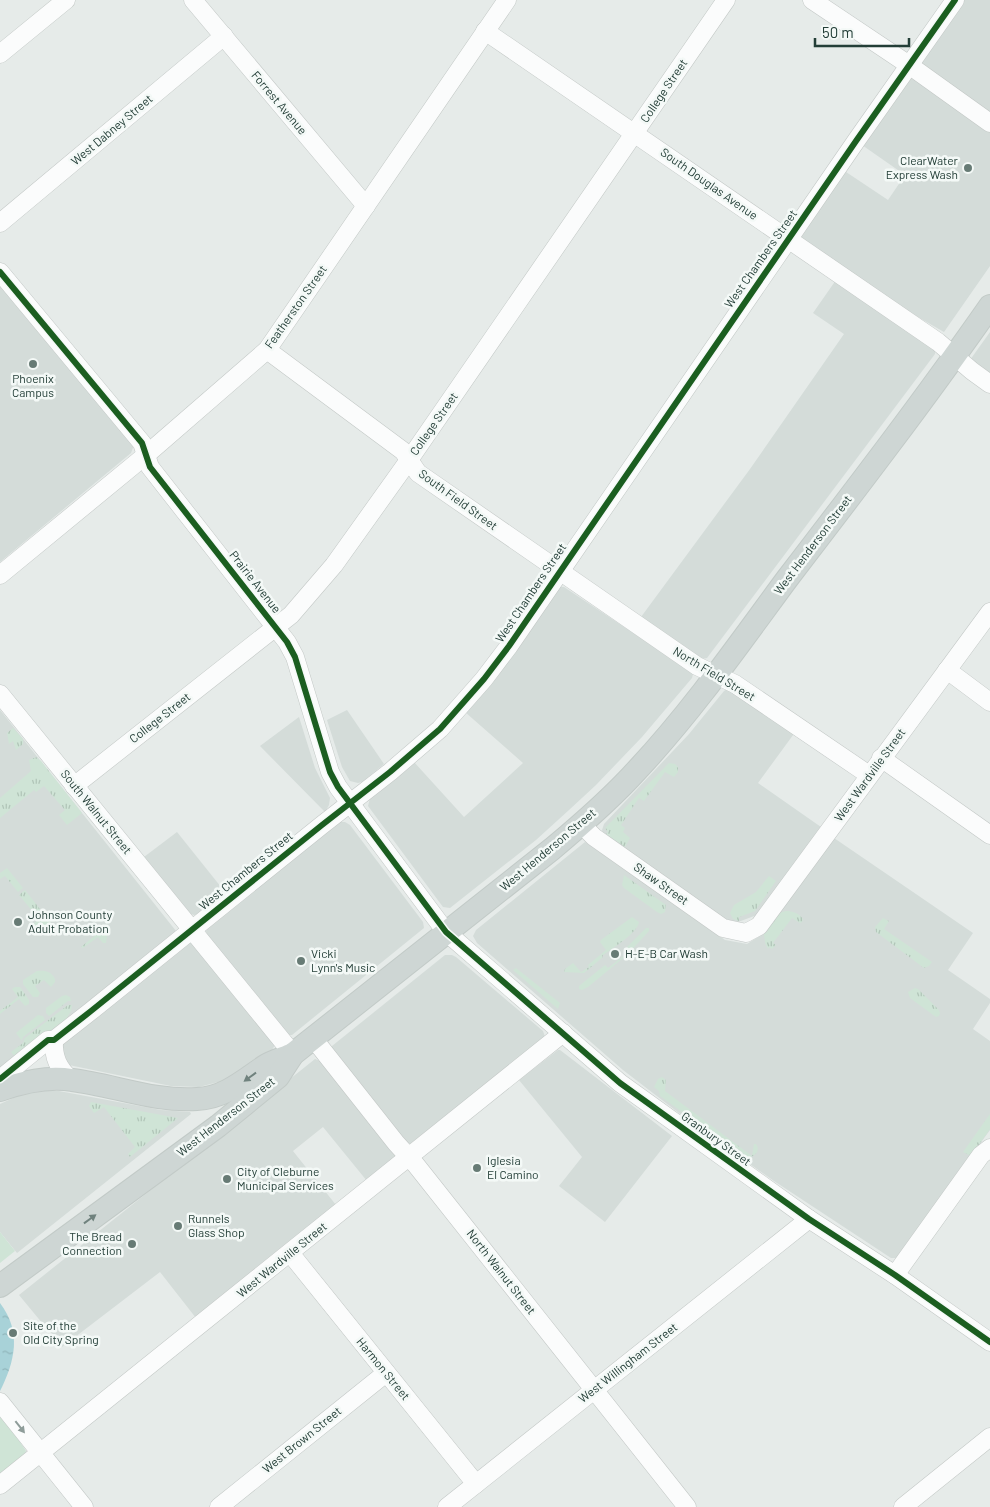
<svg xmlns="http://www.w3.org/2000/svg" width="990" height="1507" viewBox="0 0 990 1507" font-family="Barlow,sans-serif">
<defs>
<pattern id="grass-tufts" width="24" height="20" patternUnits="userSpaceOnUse" patternTransform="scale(1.25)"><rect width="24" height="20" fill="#cfe4d6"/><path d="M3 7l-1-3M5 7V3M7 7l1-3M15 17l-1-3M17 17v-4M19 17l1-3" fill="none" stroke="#b1c5b8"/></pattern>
<pattern id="water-ripples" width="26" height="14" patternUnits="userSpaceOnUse" patternTransform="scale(1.25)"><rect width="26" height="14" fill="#a8d2d8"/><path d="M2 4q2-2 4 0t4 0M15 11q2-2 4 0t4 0" fill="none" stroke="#90b5ba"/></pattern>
</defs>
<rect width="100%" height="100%" fill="#e6ebe9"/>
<!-- built -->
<g fill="#d4dcd9">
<path d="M963,0H990V266L944,332L911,313L800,237L843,170L888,200L905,175L862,145Z"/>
<path d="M836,280L935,350V354L707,658L702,659L641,617L750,469L844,334L813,313Z"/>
<path d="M0,285L134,445L131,453L0,562Z"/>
<path d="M990,332V374L970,360Z"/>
<path d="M560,587H564L690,671L693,674L692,678L642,737L596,785L569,810L536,840L450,908L443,907L368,806L370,798L414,762L464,817L523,763L465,712Z"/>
<path d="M728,688L796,731L758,783L821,827L757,915L738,922L721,918L603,832L602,830L604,824L689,734L724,691Z"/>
<path d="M0,710L176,931L0,1073Z"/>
<path d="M347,710L384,764L362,782L358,783L350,781L342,767L327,720Z"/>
<path d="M299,717L315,768L330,798L329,805L325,812L260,746Z"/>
<path d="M339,822H345L350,825L423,922L424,928L292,1035H288L207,935L206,931L207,929Z"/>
<path d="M177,832L225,892L198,914L194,915L191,914L144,857Z"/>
<path d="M834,838L973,933L948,970L990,999V1003L973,1029L990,1041V1130L896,1258H891L774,1181L688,1120L623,1070L477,943L473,936L476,930L585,842L725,940L747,944L763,934Z"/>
<path d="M190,943H192L275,1045L272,1050L246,1070L222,1081L199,1087L171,1086L64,1064L60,1046Z"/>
<path d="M445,955H452L456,957L543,1031L545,1037L410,1144L405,1141L332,1050V1046Z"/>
<path d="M558,1050H560L672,1136L605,1222L559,1186L582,1157L519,1080Z"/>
<path d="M315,1059L320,1061L396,1157L367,1181L323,1127L293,1151L336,1205L196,1318L160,1272L62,1347L19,1295Z"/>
<path d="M44,1091H59L161,1110L190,1112L191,1114L17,1253L0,1232V1104L20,1095Z"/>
</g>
<!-- grass -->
<g fill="url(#grass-tufts)">
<path d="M13,728L23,739V744L16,750L13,741L9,744L7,733Z"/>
<path d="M36,757L41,761L82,813L67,825L59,815L65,810L44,786L36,792L34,790L0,818V798L31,771L29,760Z"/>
<path d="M669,763L675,764L678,767V772L674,777L665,772L644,801L639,798L621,825L625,828L623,832L630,838L625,847L606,834L608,832L605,828Z"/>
<path d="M7,868L23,888L18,892L5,876L0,879V873Z"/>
<path d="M624,875L666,905L665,912L661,914L657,912L624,888L622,885Z"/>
<path d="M769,876L776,881L755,911L739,917V921L733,919L730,913L734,905L756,892Z"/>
<path d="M25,890L51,923L39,932L32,925L39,919L19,895Z"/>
<path d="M786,911C792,911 799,913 803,919L802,922L800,923L792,918L773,943L776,945L772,949L769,947L768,949L765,943L764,934L768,931L767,930L779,913Z"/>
<path d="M632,917L639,922C637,934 612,948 602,956L603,957L584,973L564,972L565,969L573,963L581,972L589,967L588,965L606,950L600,942L601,940Z"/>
<path d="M883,918L889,921L884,929L932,962L929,966L924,968L876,932L875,927Z"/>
<path d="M96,924L107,936L106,943H103L98,937L83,948L81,947L98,933L93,927Z"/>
<path d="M646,928H649V931L628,954L588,987L582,990L579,989V986L605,965L608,968L630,951L627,947Z"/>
<path d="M516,968L560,1003L558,1009L513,970Z"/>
<path d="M37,971C45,970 51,971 55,979V982L51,987L44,980L35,986L40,993L38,997H33L23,984V980Z"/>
<path d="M15,987H20L29,1000V1004L25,1006L19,999L0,1014V1011L18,997L12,989Z"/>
<path d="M915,988L918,989L939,1010L940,1013L939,1016L936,1017L910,998L908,992Z"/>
<path d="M66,995L70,997L71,1001H68L49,1016L46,1013V1008L62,996Z"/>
<path d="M68,1005H72L71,1011L66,1019L16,1058L11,1052L23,1043L25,1038Z"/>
<path d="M38,1015L43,1016L45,1020L23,1037L22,1041L16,1033Z"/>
<path d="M662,1077L666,1080L665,1091L752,1156L754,1144H756C761,1151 755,1156 748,1158L738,1149L729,1146L660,1096L659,1091L654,1087L658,1079Z"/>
<path d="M91,1102L178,1118L130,1157L128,1154L135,1147L104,1107L94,1113L89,1106Z"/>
<path d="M990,1114V1129L971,1156L963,1152Z"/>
</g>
<!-- park -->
<g fill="#cfe4d6">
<path d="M0,1232L15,1251L0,1263Z"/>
<path d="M0,1412L26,1451L25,1454L0,1476Z"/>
</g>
<!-- water -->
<path fill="url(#water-ripples)" d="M0,1303C22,1332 15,1361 0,1391Z"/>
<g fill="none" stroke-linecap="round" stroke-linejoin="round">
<!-- minor casing -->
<g stroke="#c3c8c6" stroke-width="19">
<g id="minor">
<path d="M193,0L366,206"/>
<path d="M812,0L909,65L990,123"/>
<path d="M485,31L938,342L972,371L990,384"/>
<path d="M0,54L66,0"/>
<path d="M0,223L224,36"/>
<path d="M0,272L142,443L150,467L287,642L295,657L330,772L338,787L446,932L620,1083L809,1219L895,1275L990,1342"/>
<path d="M267,350L403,451L418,473L697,666L735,684L869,775"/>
<path d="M0,575L146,455L267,350L507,0"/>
<path d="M947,670L990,702"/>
<path d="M0,694L293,1054"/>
<path d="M881,758L990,835"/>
<path d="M74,786L291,615L334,565L409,460L726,0"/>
<path d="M581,824L594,837L723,928L746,933L759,926L990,612"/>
<path d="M313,1038L396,1143L416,1165L687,1507"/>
<path d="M54,1040C53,1057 58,1068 71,1080"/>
<path d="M0,1079L48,1040H54L91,1011L322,825L390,772L440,729L484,679L509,646L856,141L955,0"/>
<path d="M290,1253L476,1484"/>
<path d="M895,1275L981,1155L990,1148"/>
<path d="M0,1402L84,1507"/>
<path d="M0,1485L563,1033"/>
<path d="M219,1507L386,1373"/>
<path d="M447,1507L809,1219"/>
<path d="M903,1507L990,1437"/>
</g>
</g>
<!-- major casing -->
<g stroke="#c2cac7" stroke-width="24">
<g id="major">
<path d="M0,1090C23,1082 47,1076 72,1080C113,1085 155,1102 197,1099C224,1098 243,1081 265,1066C273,1061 284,1058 293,1054"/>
<path d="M0,1286L218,1126L278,1077L293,1054L552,849C582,824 612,798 638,769C693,710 739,644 787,579C856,489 925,399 990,306"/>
</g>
</g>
<!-- minor -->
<use href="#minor" stroke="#fbfcfc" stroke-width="18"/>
<!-- major -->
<use href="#major" stroke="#ced6d4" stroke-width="22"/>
<!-- cycleway casing -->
<g stroke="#f4f9f7" stroke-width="9">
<g id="cycleway">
<path d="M0,272L142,443L150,467L287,642L295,657L330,772L338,787L446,932L620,1083L809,1219L895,1275L990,1342"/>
<path d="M0,1079L48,1040H54L91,1011L322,825L390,772L440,729L484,679L509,646L856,141L955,0"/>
</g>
</g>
<!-- cycleway -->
<use href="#cycleway" stroke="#1b5e20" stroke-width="6"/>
</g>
<!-- one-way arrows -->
<defs><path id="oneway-solid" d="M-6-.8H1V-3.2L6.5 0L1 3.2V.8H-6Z" transform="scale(1.25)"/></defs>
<g fill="#70827e">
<use href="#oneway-solid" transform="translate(250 1077) rotate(144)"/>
<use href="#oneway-solid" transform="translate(90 1219) rotate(-36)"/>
</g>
<use fill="#8f9d9a" href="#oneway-solid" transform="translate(20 1427) rotate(52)"/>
<!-- markers -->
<g fill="#677b75" stroke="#f4f9f7" stroke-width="2">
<circle cx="968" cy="168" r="5"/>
<circle cx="33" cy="364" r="5"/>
<circle cx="18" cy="922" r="5"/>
<circle cx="615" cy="954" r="5"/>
<circle cx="301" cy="961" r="5"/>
<circle cx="477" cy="1168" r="5"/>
<circle cx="227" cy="1179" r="5"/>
<circle cx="178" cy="1226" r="5"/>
<circle cx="132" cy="1244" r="5"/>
<circle cx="13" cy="1333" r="5"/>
</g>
<g text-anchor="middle" stroke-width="5" stroke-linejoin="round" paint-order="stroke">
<!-- street labels -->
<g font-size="12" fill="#233e37" stroke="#f4f9f7">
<text transform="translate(664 91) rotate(-56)" y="4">College Street</text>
<text transform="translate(279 103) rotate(50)" y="4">Forrest Avenue</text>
<text transform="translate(112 130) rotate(-40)" y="4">West Dabney Street</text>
<text transform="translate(709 184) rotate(35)" y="4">South Douglas Avenue</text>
<text transform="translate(761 259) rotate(-55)" y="4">West Chambers Street</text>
<text transform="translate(296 307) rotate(-55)" y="4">Featherston Street</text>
<text transform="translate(434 424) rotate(-55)" y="4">College Street</text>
<text transform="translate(458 500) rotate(36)" y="4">South Field Street</text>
<text transform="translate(813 545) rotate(-53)" y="4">West Henderson Street</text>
<text transform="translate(255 582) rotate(52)" y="4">Prairie Avenue</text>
<text transform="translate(531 593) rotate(-56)" y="4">West Chambers Street</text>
<text transform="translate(714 674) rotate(31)" y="4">North Field Street</text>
<text transform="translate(160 718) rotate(-38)" y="4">College Street</text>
<text transform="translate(870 775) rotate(-54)" y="4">West Wardville Street</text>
<text transform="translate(96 812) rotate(51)" y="4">South Walnut Street</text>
<text transform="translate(548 850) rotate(-40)" y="4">West Henderson Street</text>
<text transform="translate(246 871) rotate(-39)" y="4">West Chambers Street</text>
<text transform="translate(661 884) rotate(35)" y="4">Shaw Street</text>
<text transform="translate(226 1117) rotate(-38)" y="4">West Henderson Street</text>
<text transform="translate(716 1139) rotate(36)" y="4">Granbury Street</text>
<text transform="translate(282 1260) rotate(-39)" y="4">West Wardville Street</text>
<text transform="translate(501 1272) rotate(52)" y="4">North Walnut Street</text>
<text transform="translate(628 1363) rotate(-38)" y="4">West Willingham Street</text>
<text transform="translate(383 1369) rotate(51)" y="4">Harmon Street</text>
<text transform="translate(302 1440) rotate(-39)" y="4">West Brown Street</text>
</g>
<!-- poi labels -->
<g font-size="12" fill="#233e37" stroke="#f4f9f7" text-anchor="start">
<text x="958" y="165" text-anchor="end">ClearWater<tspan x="958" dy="14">Express Wash</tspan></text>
<text x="33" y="383" text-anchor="middle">Phoenix<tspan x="33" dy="14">Campus</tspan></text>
<text x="28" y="919">Johnson County<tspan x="28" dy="14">Adult Probation</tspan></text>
<text x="311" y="958">Vicki<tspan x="311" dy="14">Lynn's Music</tspan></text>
<text x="625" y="958">H-E-B Car Wash</text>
<text x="487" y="1165">Iglesia<tspan x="487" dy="14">El Camino</tspan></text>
<text x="237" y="1176">City of Cleburne<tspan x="237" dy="14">Municipal Services</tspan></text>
<text x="188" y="1223">Runnels<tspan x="188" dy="14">Glass Shop</tspan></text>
<text x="122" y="1241" text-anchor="end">The Bread<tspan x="122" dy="14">Connection</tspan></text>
<text x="23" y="1330">Site of the<tspan x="23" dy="14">Old City Spring</tspan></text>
</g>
</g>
<!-- scale -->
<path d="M815 38v8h94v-8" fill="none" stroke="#233e37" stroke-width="2.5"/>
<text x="822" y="38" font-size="15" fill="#233e37" stroke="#f4f9f7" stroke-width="4" paint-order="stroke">50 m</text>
</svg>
